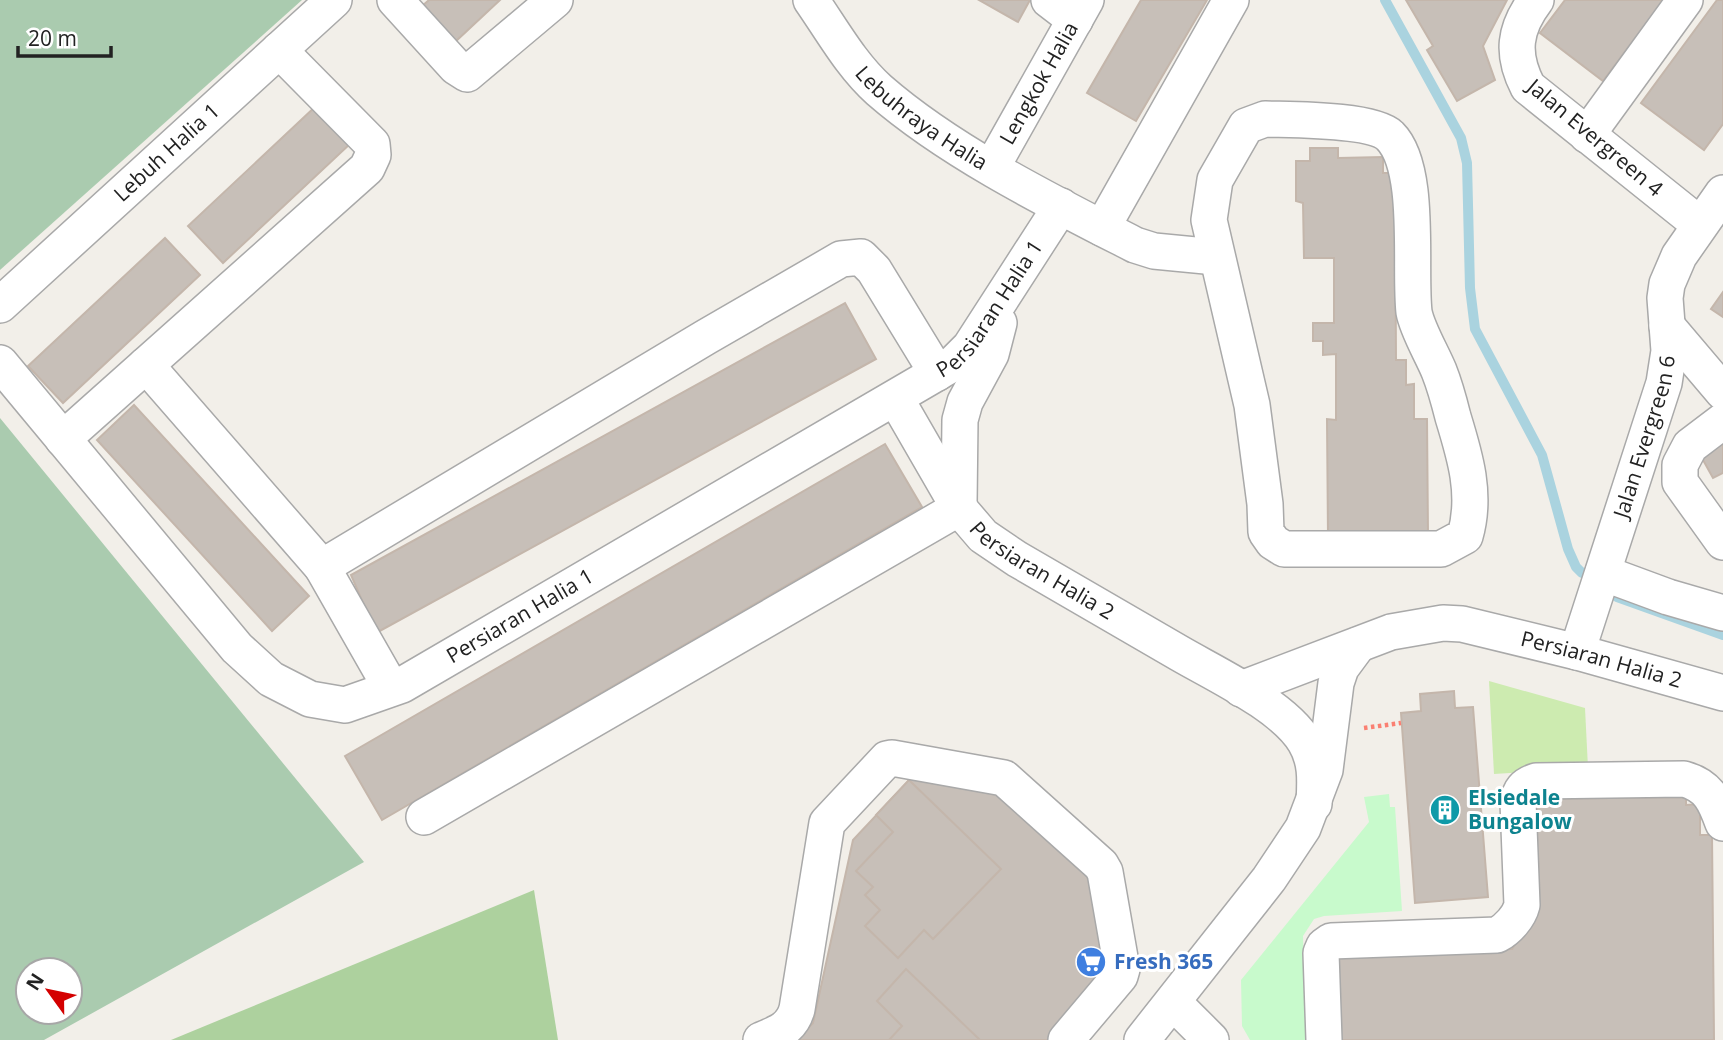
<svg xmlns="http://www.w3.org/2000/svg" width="1723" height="1040" viewBox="0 0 1723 1040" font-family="'Open Sans',sans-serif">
<rect width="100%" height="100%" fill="#f2efe9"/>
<!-- grass -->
<path fill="#cdebb0" d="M1489,681L1585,708L1588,768L1494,774Z"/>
<!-- forest -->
<path fill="#add19e" d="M534,890L558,1040H171Z"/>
<!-- cemetery -->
<g fill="#aacbaf" fill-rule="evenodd">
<path d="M0,0H302L0,270Z"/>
<path d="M0,418L364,862L44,1040H0ZM70,970V1012H28V970Z"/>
</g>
<!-- park -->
<path fill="#c8facc" d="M1389,794L1390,807H1395L1402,911L1324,916L1314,919L1303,936L1306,1040H1250L1242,1026L1241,980L1369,822L1364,797Z"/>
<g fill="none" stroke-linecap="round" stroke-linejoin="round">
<!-- stream -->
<g stroke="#aad3df" stroke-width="10">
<path d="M1385,0L1461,138L1467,163L1470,288L1475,329L1542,455L1568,549L1576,567L1582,573"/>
<path d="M1617,597L1723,635"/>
</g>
</g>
<!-- building -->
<g fill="#c7bfb8" stroke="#c4b6ab" stroke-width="2">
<path d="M429,0H500L455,42L422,6Z"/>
<path d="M979,0H1030L1018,22Z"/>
<path d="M1141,0H1207L1136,121L1087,93Z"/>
<path d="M1406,0H1507L1483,46L1495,80L1457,101L1427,50L1433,46Z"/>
<path d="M1565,0H1664L1603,81L1540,33Z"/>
<path d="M1717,0H1723V124L1704,150L1641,103Z"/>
<path d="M316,106L351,143L223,263L188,226Z"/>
<path d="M1310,148H1338V158L1383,157V173H1395L1396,360H1406V385L1414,384V419H1427L1428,535L1328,537L1327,419L1336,420V354L1323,355V341H1313V323H1334V258H1304L1303,203L1296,201V161H1310Z"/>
<path d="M165,238L200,275L63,403L28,366Z"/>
<path d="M1723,292V317L1711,309Z"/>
<path d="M845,303L876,359L376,633L351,575Z"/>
<path d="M134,405L309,596L272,631L97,440Z"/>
<path d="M1723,430V473L1713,478L1698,451Z"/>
<path d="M885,444L922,507L382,820L345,756Z"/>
<path d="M1454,691L1455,708L1473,707L1488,897L1415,903L1401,713L1421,711L1420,694Z"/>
<path d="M913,776L1007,795L1095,875L1114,967L1053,1040H797L813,1023L853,840Z"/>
<path d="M909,780L1001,869L933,939L924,930L898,958L865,926L880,910L865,895L873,887L856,871L893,832L876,815Z"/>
<path d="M1666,797L1668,893H1640V927H1668L1670,1014L1537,1016L1535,925L1581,924V887H1535L1534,799Z"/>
<path d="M1686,797V805L1700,804V835H1712L1714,1040H1334L1333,953L1512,949L1535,914L1534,799Z"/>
<path d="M906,969L980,1040H889L902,1026L877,1001Z"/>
</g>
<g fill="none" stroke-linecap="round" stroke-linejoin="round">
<!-- minor casing -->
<g stroke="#a9a9a9" stroke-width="38">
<g id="minor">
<path d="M395,0L456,67L467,74L555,0"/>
<path id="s1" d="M811,0C832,30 851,65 879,90C950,152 1051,202 1135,245L1154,251L1216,257"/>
<path d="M1049,0L1075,20"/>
<path d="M1536,0C1514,29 1511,54 1528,87L1699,224"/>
<path d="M1265,119C1290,120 1372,119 1390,136C1422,168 1409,268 1414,312C1417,329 1432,354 1439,371C1445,386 1449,401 1453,417C1465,456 1477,495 1465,536L1441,549H1284L1273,542L1266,532L1265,504L1252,405L1209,220L1215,180L1246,126Z"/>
<path d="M1587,135L1685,0"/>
<path id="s2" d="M992,167L1086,0"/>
<path d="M1102,228L1231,0"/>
<path id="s3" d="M0,305L334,0"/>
<path d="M1667,326L1723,392"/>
<path id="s4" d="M0,363L237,648L271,679L310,699L345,705L402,685L954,363L970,347L1061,206"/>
<path d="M146,365L322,567L706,337L841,259L861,257L874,270L937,373"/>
<path id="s5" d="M896,399L959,508L983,536L1017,559C1071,590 1125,622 1179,653C1215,674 1284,706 1305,742C1317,762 1315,782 1314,804"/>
<path d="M1723,421L1690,446L1680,465V482L1723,542"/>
<path d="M63,439L367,168L373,155L372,144L279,50"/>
<path d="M959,504L960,420L965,402L991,354L999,323"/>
<path d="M322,567L391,688"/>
<path d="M1603,573L1668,597L1723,613"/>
<path id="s6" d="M1577,652L1664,383L1669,351L1665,298L1667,284L1679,256L1723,193"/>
<path id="s7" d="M1241,689L1391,632L1443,623L1462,624L1577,652L1723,693"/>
<path d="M424,817L959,508"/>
<path d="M1173,1002L1211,1040"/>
<path d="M761,1040C778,1033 792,1028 797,1009L827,823L887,759L892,758L1004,778L1101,865L1105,872L1122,969L1120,976L1066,1040"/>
<path d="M1142,1040L1269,879L1303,828L1325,770L1336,683L1341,668L1358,645"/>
<path d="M1324,1040L1321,953L1324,946L1331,941L1497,935C1508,929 1519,917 1522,905L1518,802C1520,790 1524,785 1536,781L1684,779C1709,786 1715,801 1723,823"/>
</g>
</g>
<!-- path -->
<path stroke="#fa8072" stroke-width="4.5" stroke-dasharray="3.5 3.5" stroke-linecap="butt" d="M1364,728L1401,723"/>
<!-- minor -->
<use href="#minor" stroke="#fff" stroke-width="35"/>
</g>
<!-- icons -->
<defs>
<g id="building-disc" transform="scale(1.575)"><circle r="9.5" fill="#0f9aa8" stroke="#fff"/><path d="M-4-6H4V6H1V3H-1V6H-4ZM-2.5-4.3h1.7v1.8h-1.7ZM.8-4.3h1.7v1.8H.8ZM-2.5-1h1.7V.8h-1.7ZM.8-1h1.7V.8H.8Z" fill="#fff"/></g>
<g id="supermarket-disc" transform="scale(1.575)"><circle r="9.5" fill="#3f7fe0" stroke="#fff"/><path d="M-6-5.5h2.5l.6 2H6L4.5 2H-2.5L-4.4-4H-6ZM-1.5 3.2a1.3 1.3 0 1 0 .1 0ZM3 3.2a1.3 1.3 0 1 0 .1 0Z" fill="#fff"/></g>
</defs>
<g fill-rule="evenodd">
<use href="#building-disc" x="1445" y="810"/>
<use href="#supermarket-disc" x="1091" y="962"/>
</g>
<g text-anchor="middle" stroke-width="6" stroke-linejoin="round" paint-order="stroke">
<!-- street labels -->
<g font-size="21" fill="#222" stroke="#fff">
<text dy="7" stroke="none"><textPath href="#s2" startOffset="96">Lengkok Halia</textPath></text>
<text dy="7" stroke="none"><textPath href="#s1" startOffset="164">Lebuhraya Halia</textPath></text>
<text transform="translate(1595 138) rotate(40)" y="7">Jalan Evergreen 4</text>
<text dy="7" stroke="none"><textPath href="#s3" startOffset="226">Lebuh Halia 1</textPath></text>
<text dy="7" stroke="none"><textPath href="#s4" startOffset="1260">Persiaran Halia 1</textPath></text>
<text dy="7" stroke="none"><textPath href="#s6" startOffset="226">Jalan Evergreen 6</textPath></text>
<text dy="7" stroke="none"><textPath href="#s5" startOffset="231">Persiaran Halia 2</textPath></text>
<text dy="7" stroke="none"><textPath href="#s4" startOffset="693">Persiaran Halia 1</textPath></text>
<text dy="7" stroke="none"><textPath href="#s7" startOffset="376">Persiaran Halia 2</textPath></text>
</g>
<!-- culture labels -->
<g font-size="21" font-weight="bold" fill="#0d838f" stroke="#fff" text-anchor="start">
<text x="1468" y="805">Elsiedale<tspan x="1468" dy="24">Bungalow</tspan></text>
</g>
<!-- shop labels -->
<g font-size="21" font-weight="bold" fill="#366cbe" stroke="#fff" text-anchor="start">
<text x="1114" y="969">Fresh 365</text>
</g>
</g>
<!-- north arrow -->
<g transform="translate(49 991) rotate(303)"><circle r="33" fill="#ffffff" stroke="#a7a7a7" stroke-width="2"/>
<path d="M0-5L12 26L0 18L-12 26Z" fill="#d40000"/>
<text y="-10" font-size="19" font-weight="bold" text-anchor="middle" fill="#222222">N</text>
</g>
<!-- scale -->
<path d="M18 46v10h93v-10" fill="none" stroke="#222222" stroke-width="3.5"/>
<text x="28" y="46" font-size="21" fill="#222222" stroke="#ffffff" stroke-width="5" paint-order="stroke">20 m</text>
</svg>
